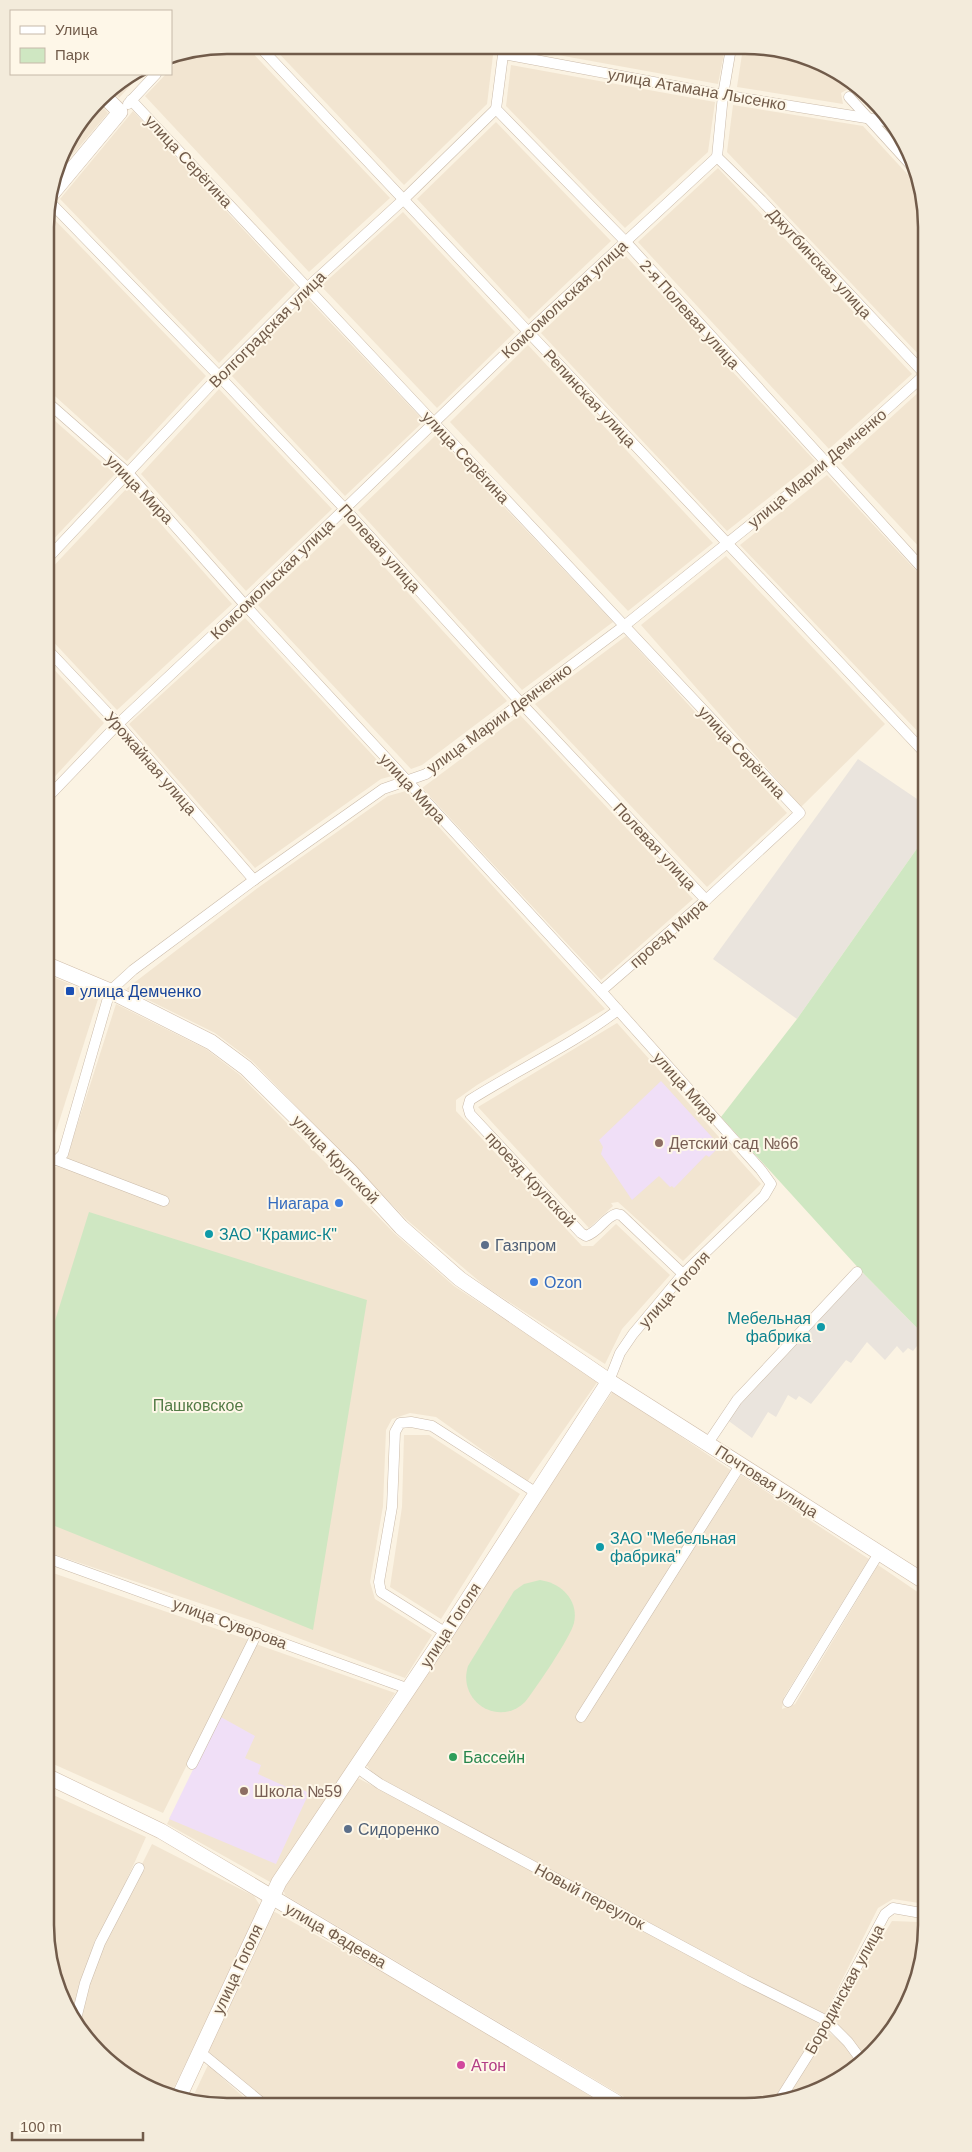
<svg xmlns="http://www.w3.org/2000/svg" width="972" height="2152" viewBox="0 0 972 2152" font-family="Arial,sans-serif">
<rect width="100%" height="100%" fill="#fbf3e3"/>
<!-- residential -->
<g fill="#f2e5d1">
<path d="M227,45H245L390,198L309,272L145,96L166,74H171V68L184,53Z"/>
<path d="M271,45L494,47L487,104L404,185Z"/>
<path d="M514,47L725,48L718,84Z"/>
<path d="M743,48H781L825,64L865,90L882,110L872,109L850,88L841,93L843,104L737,87Z"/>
<path d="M511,65L715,102L708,152L625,228L506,106Z"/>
<path d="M133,74H141L119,98L110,88Z"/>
<path d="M98,102L108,113L56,174L64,147Z"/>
<path d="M733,105L863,126L921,189V357L727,152Z"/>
<path d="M133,111L295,285L219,363L60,199Z"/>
<path d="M496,122L611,241L529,319L417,199Z"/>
<path d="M718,168L912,374L829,449L638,242Z"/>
<path d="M403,212L515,332L437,408L321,286Z"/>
<path d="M48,213L206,376L127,461L46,388L45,216Z"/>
<path d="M624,254L815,461L727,531L541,333Z"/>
<path d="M308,299L424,421L345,496L232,376Z"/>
<path d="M528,345L713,543L628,611L450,422Z"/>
<path d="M219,389L332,509L246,591L141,474Z"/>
<path d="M921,390L922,550L841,463Z"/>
<path d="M46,413L115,474L47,546Z"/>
<path d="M436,435L613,622L522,690L358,510Z"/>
<path d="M827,475L922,577L923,737L740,545Z"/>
<path d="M128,487L232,604L117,710L47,635V573Z"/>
<path d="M344,523L507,701L422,765L411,769L258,605Z"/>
<path d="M726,556L885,724L801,807L641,625Z"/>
<path d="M245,618L392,776L381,779L255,868L129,724Z"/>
<path d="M626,636L787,813L707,887L535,704Z"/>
<path d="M47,662L104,723L47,785Z"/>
<path d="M520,715L693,899L601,980L422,788Z"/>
<path d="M406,791L605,1009L477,1085L456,1100V1111L582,1246H593L616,1224L670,1275L622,1329L605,1364L486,1287L407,1220L252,1061L215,1033L126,989L259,887L388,796Z"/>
<path d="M48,975L99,996L51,1147L49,1148Z"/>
<path d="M116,1004L206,1049L240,1075L394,1233L454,1286L598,1381L527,1482L436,1417L410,1413L392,1419L386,1430L383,1506L370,1582L375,1599L432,1635L405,1678L250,1620L50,1553L49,1173L67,1157Z"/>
<path d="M617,1023L761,1184L683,1261L618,1202L611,1203L613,1206L589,1228L478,1107Z"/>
<path d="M613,1391L732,1471L688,1557L741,1475L869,1559L784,1697L782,1709L795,1704L878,1565L925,1597L926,1849L922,1863L919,1903L893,1899L878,1908L825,2014H820L746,1977L374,1775L364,1762Z"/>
<path d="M404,1435H429L520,1494L441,1619L390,1587L402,1507Z"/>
<path d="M50,1572L249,1640L163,1813L51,1763Z"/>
<path d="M256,1644L395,1693L272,1883L167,1824Z"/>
<path d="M354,1776L817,2019L820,2027L777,2101H631L285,1895L282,1886Z"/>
<path d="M51,1794L146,1837L110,1917L95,1940L71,2018L51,1973Z"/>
<path d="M152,1844L254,1896L261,1907L170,2096L147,2088L107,2062L78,2027L83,1995L104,1941Z"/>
<path d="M275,1912L357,1958L389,1974L600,2102L265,2103L206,2049L266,1916Z"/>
<path d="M892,1921L919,1922L923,1951L913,1995L889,2036L865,2059L850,2039L832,2019Z"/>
<path d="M827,2031L845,2045L859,2064L846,2076L793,2101H784Z"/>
<path d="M208,2065L250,2103H190Z"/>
</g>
<!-- industrial -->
<g fill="#eae4dd">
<path d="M858,759L923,803V840L797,1019L713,959Z"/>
<path d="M863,1273L925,1336L913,1351L908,1348L903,1353L897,1346L885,1360L867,1342L851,1363L846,1360L811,1404L799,1396L796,1400L788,1395L776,1417L768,1412L752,1438L726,1419Z"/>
</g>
<!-- education -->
<g fill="#f0dff7">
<path d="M661,1081L720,1146L709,1157L706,1155L674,1188L672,1186L670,1187L659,1176L632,1200L601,1154L603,1147L599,1140Z"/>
<path d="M219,1716L255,1736L245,1758L261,1765L258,1774L291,1789L293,1785L309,1793L276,1864L169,1819Z"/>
</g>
<!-- green -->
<g fill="#cfe7c2">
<path d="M923,840L925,1336L863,1273L721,1117L797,1019Z"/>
<path d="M89,1212L367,1300L313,1630L50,1524L49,1340Z"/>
<path d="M540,1580C561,1583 579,1600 574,1623C570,1638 536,1688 525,1702C498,1728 457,1701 468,1666L514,1591L524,1584Z"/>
</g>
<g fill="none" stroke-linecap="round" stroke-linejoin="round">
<!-- street casing -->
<g stroke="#cbbbaa" stroke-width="11">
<g id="street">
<path d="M258,45L923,751"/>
<path d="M504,47L496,109L625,241L922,568"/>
<path d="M503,54L723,95L891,122"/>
<path d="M171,57L173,56"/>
<path d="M849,97L918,173"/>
<path d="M131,100L800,813L706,900L601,991"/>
<path d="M128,104L156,74"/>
<path d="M717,157L761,200L921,370"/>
<path d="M717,157L723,95L731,48"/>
<path d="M49,201L219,376L345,509L521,703L706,900"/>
<path d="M46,401L128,473L245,605L601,991L761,1170L771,1184L764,1196L683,1274L633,1334L620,1353L609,1381"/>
<path d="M47,559L219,376L308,287L404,199L496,109"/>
<path d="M47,649L118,724L254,880"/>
<path d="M47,798L118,724L245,605L528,332L717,157"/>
<path d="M618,1010C572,1045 519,1069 470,1100L468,1107L470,1114L581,1233L586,1236C599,1232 604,1218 616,1214L621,1215L683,1274"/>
<path d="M49,1160H57L63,1154L110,991L133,970L254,880L383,789L426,774L624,626L826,464L921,378"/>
<path d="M57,1160L164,1201"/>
<path d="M708,1443L737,1400L857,1272"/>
<path d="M50,1559L409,1689"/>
<path d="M446,1633L381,1592L379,1582L392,1507L395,1432L400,1423L411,1422L432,1426L535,1492"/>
<path d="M788,1702L879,1553"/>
<path d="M581,1717L741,1464"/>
<path d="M192,1764L257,1633"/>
<path d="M356,1767L380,1784L745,1980L827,2021L848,2042L862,2061"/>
<path d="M75,2023L85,1983L100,1943L139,1868"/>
<path d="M199,2051L262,2103"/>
<path d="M779,2101L818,2039L885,1914L893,1908L927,1914"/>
</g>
</g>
<!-- secondary casing -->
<g stroke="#d0bdaa" stroke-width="16">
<g id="secondary">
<path d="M50,196L120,112L103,95"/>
<path d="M48,965L110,991L211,1042L246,1068L350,1171L401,1227L460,1279L609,1381L925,1582"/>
<path d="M51,1778L161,1831L616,2102"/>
<path d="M178,2099L279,1882L446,1633L609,1381"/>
</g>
</g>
<!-- street -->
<use href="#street" stroke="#fff" stroke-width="10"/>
<!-- secondary -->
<use href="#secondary" stroke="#fff" stroke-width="15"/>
</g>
<!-- markers -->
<rect fill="#1a4fb4" stroke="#fef7e8" stroke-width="2" x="65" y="986" width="10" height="10" rx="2.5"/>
<g fill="#8d6e63" stroke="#fef7e8" stroke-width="2">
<circle cx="659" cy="1143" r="5"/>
<circle cx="244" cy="1791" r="5"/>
</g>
<g fill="#3f7fe0" stroke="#fef7e8" stroke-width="2">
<circle cx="339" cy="1203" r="5"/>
<circle cx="534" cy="1282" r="5"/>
</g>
<g fill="#0f9aa8" stroke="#fef7e8" stroke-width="2">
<circle cx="209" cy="1234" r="5"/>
<circle cx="821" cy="1327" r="5"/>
<circle cx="600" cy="1547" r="5"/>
</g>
<g fill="#5c6f8a" stroke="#fef7e8" stroke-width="2">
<circle cx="485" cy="1245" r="5"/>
<circle cx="348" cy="1829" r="5"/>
</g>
<circle fill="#2e9e5b" stroke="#fef7e8" stroke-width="2" cx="453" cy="1757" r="5"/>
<circle fill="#d1479c" stroke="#fef7e8" stroke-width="2" cx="461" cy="2065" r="5"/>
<g text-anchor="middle" stroke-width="4" stroke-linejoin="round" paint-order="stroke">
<!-- street labels -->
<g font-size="16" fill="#715b4a" stroke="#fef7e8">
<text transform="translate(697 89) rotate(10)" y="6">улица Атамана Лысенко</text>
<text transform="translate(189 161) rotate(47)" y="6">улица Серёгина</text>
<text transform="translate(820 263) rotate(47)" y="6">Джугбинская улица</text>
<text transform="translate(564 299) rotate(-43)" y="6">Комсомольская улица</text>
<text transform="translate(690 314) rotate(48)" y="6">2-я Полевая улица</text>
<text transform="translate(267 329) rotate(-45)" y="6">Волгоградская улица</text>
<text transform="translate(590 398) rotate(47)" y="6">Репинская улица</text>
<text transform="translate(466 457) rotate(47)" y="6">улица Серёгина</text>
<text transform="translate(817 468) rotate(-40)" y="6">улица Марии Демченко</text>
<text transform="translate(140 489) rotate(46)" y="6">улица Мира</text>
<text transform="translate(380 548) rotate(48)" y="6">Полевая улица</text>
<text transform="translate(272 579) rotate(-44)" y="6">Комсомольская улица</text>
<text transform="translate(499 718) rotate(-36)" y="6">улица Марии Демченко</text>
<text transform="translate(742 752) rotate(47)" y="6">улица Серёгина</text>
<text transform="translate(151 763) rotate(49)" y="6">Урожайная улица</text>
<text transform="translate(413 788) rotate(47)" y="6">улица Мира</text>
<text transform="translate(655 846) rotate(47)" y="6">Полевая улица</text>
<text transform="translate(668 933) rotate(-41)" y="6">проезд Мира</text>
<text transform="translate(686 1087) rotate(48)" y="6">улица Мира</text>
<text transform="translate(336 1159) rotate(46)" y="6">улица Крупской</text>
<text transform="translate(531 1179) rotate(47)" y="6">проезд Крупской</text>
<text transform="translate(674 1289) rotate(-48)" y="6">улица Гоголя</text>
<text transform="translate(767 1481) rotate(33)" y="6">Почтовая улица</text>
<text transform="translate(230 1623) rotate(20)" y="6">улица Суворова</text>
<text transform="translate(450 1625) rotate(-57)" y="6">улица Гоголя</text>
<text transform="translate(590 1896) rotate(28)" y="6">Новый переулок</text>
<text transform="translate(336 1935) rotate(30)" y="6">улица Фадеева</text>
<text transform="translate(237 1969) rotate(-65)" y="6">улица Гоголя</text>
<text transform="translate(844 1989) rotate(-61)" y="6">Бородинская улица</text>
</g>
<!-- transit labels -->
<g font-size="16" fill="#164399" stroke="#fef7e8" text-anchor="start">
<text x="80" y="997">улица Демченко</text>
</g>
<!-- education labels -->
<g font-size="16" fill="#785e54" stroke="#fef7e8" text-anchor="start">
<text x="669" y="1149">Детский сад №66</text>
<text x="254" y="1797">Школа №59</text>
</g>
<!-- shop labels -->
<g font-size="16" fill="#366cbe" stroke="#fef7e8" text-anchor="end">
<text x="329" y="1209">Ниагара</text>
<text x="544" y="1288" text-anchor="start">Ozon</text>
</g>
<!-- culture labels -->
<g font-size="16" fill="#0d838f" stroke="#fef7e8" text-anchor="start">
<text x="219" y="1240">ЗАО "Крамис-К"</text>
<text x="811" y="1324" text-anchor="end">Мебельная<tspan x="811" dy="18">фабрика</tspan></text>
<text x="610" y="1544">ЗАО "Мебельная<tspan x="610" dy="18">фабрика"</tspan></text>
</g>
<!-- service labels -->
<g font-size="16" fill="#4e5e75" stroke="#fef7e8" text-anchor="start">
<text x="495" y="1251">Газпром</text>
<text x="358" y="1835">Сидоренко</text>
</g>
<!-- park labels -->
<g font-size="16" fill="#537b46" stroke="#fef7e8">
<text x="198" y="1411">Пашковское</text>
</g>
<!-- leisure labels -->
<g font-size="16" fill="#27864d" stroke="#fef7e8" text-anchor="start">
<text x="463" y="1763">Бассейн</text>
</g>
<!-- hotel labels -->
<g font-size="16" fill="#b23c85" stroke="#fef7e8" text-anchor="start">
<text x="471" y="2071">Атон</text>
</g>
</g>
<!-- crop -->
<path d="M0 0H972V2152H0ZM227 54H745A173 173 0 0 1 918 227V1925A173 173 0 0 1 745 2098H227A173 173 0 0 1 54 1925V227A173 173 0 0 1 227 54Z" fill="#f3ebdb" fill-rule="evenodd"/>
<path fill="none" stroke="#715b4a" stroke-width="2.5" d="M227 54H745A173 173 0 0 1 918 227V1925A173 173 0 0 1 745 2098H227A173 173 0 0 1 54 1925V227A173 173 0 0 1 227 54Z"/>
<!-- legend -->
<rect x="10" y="10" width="162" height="65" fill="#fef7e8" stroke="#c6b9a9"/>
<rect x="20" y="26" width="25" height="8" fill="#ffffff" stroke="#c6b9a9"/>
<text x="55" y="35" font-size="15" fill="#715b4a">Улица</text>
<rect x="20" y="48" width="25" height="15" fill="#cfe7c2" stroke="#c6b9a9"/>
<text x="55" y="60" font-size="15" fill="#715b4a">Парк</text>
<!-- scale -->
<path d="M12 2132v8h131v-8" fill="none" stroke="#715b4a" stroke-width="2.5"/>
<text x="20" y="2132" font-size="15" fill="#715b4a" stroke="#fef7e8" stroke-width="4" paint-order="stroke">100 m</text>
</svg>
